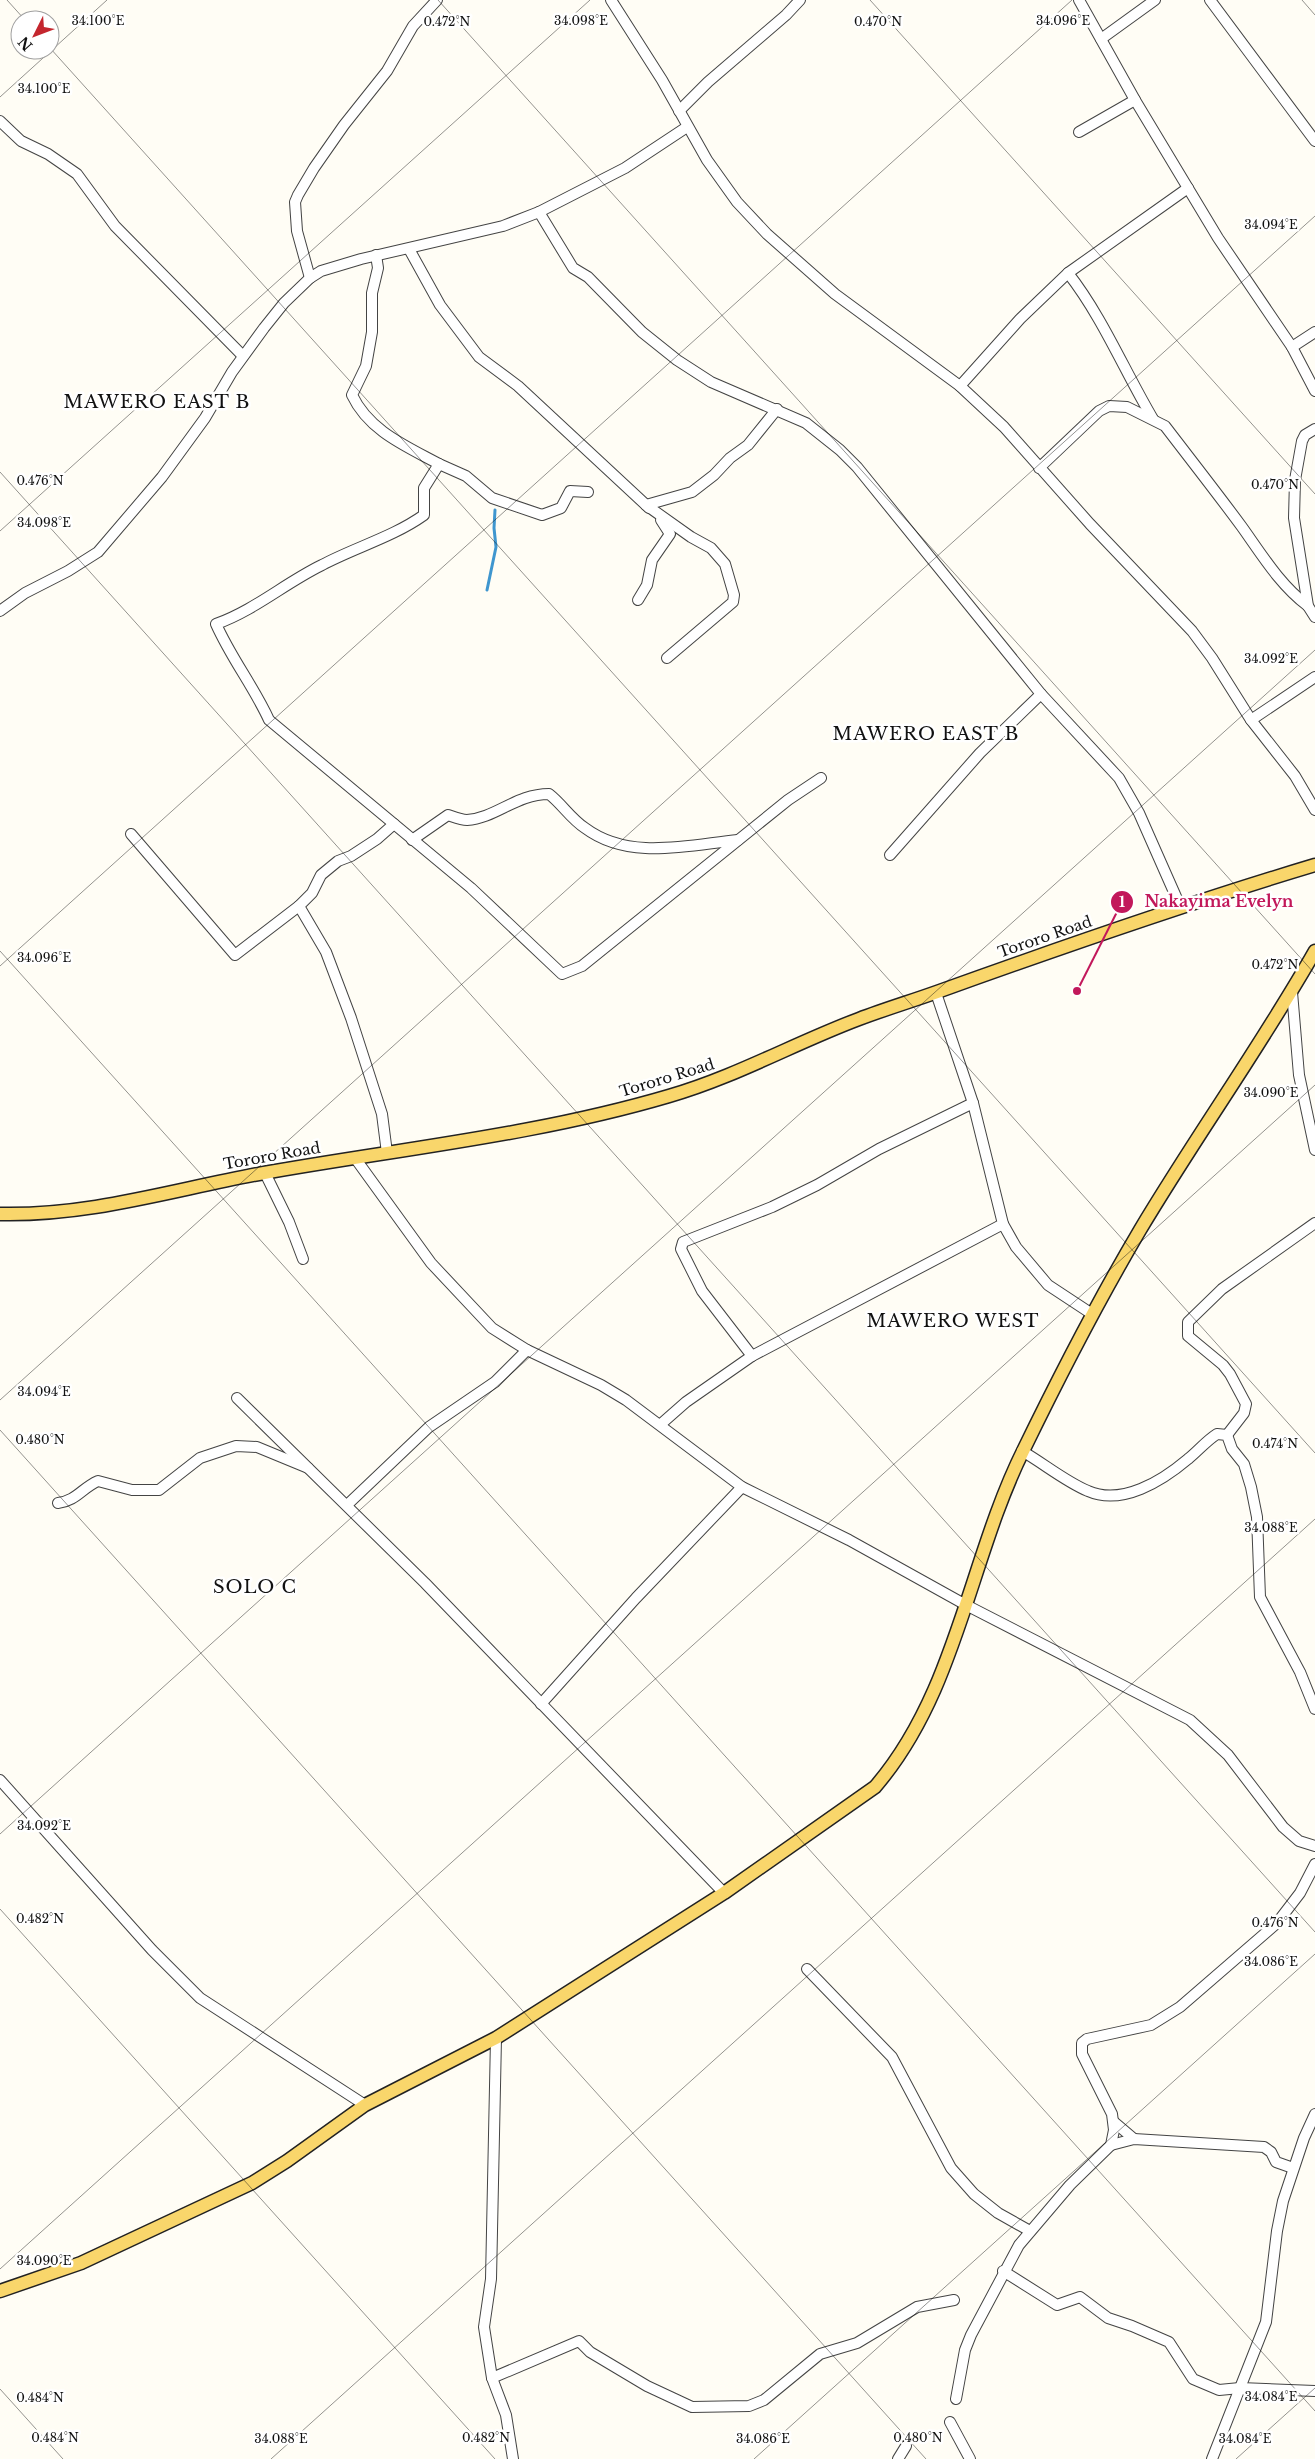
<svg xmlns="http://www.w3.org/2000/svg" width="1315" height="2459" viewBox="0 0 1315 2459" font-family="'Libre Baskerville',serif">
<rect width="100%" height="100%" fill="#fffdf5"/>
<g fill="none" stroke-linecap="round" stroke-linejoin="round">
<!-- stream -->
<path stroke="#3f96cf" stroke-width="3" d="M487,590L496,547L494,528L495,510"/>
<!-- minor casing -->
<g stroke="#444" stroke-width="12">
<g id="minor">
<path d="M611,0L662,80L707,160L737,202L767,234L835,294L960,386L1004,427L1090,524L1192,631L1212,658L1251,720L1295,776L1315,810"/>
<path d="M1079,0L1135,100L1218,238L1292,347L1315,391"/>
<path d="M1210,0L1315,141"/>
<path d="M1101,39L1155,0"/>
<path d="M679,111L708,82L786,15L800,0"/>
<path d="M0,121L21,141L48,154L77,174L115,226L243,356"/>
<path d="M1079,132L1135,100"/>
<path d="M539,212L573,268L588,277L642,332L677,360L711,382L806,423L840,450L857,467L1041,694L1119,778L1139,813L1181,908"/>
<path d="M409,249L440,305L479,357L518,386L646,505L691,537L711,548L725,564L734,595L733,602L667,658"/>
<path d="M376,255L378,268L372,293V332L366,366L352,395C369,431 406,446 439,464L424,488V515C393,537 356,547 322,565C285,583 255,610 216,624C231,658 254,687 269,720L471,888L562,974L582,966L788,800L821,778"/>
<path d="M1068,273C1103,318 1124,370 1153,419"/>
<path d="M310,278L297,231L295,202L298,195L314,168L344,125L387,71L413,26L437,0"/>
<path d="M1292,347L1315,332"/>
<path d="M960,386L1020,319L1068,273L1188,188"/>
<path d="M1315,429L1305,435L1302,441L1295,480L1294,518L1308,606L1315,617"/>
<path d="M439,464L466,476L492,498L542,515L561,508L570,491L588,492"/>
<path d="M1039,468L1099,411L1109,406L1127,407L1165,426C1191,460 1217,493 1242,527C1262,555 1280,585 1308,606"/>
<path d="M649,508L646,505L692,492L714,475L730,458L748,445L777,409"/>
<path d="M638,600L647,585L652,560L670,534L661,520"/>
<path d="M0,611L25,593L68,571L98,552L162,477L205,418L232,372L264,328L284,303L310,278L321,271L361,259L503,226L539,212L625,168L687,127"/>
<path d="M1251,720L1315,677"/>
<path d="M131,834L235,955L299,906"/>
<path d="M412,840L448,815C454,817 461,820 467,820C496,818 516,794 549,794C562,804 571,819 585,828C629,861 688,845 738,840"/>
<path d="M890,855L980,753L1041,694"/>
<path d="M1292,992L1299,1075L1315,1150"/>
<path d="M387,1153L382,1114L351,1018L326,952L299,906L312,893L321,875L338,861L351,856L377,839L394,824"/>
<path d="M355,1158L431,1263L492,1328L527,1350L601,1385L626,1400L742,1487L849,1540L966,1605L1190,1720L1228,1755L1283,1827L1299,1841L1315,1846"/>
<path d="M265,1173L289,1222L303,1259"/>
<path d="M1003,1224L1016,1247L1048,1285L1092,1314"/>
<path d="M752,1356L702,1291L681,1249L683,1242L772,1207L817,1185L879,1149L973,1103"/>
<path d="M237,1398L425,1583L724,1893"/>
<path d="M661,1424L686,1402L752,1356L1003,1224L973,1103L936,993"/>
<path d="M1227,1435L1244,1413L1246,1404L1230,1374L1223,1365L1188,1336V1322L1222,1289L1315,1223"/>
<path d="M1022,1451C1043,1463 1066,1482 1088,1491C1122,1506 1162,1481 1188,1459C1198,1451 1206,1441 1217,1434L1227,1435L1232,1449L1244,1464L1251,1487L1257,1517L1260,1597L1300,1672L1315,1709"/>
<path d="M58,1503C76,1501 82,1488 98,1481L132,1490H159L200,1458L236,1446L257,1447L308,1468"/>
<path d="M347,1505L429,1427L495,1382L527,1350"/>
<path d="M541,1704L636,1598L742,1487"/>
<path d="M0,1780L152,1950L200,1998L365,2105"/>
<path d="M807,1969L892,2057L951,2168L974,2194L998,2213L1030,2231"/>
<path d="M496,2038L491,2279L484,2327L492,2378L506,2415L513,2459"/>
<path d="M1114,2122L1134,2139"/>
<path d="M1111,2145L1134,2139L1264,2147L1271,2152L1276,2162L1293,2168"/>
<path d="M1003,2271L1057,2305L1080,2297L1108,2318L1132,2326L1169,2342L1193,2379L1219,2390L1240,2388L1315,2391"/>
<path d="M492,2378L579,2341L590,2352L647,2386L692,2407L749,2406L764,2400L820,2354L857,2343L917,2307L954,2300"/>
<path d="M956,2399L965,2350L971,2335L1019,2245L1070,2185L1111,2145L1114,2130L1112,2114L1082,2054V2043L1087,2039L1151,2025L1180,2007L1277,1923L1300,1893L1315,1864"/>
<path d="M950,2422L970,2459"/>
<path d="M898,2459L906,2446"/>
<path d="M1212,2459L1266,2322L1277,2231L1283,2201L1304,2138L1315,2114"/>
</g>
</g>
<!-- major casing -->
<g stroke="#222" stroke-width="15">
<g id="major">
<path d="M0,1214C92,1216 175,1189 264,1173C399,1149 537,1135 669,1096C735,1077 795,1043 859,1019C885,1009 912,1001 937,992C1062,947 1188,903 1315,865"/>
<path d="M0,2291L81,2263L252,2183L287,2161L365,2105L496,2038L724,1893L875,1787C957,1692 969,1559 1024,1449C1060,1375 1098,1301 1140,1230C1196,1136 1261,1046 1315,951"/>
</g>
</g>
<!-- minor -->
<use href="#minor" stroke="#fff" stroke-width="10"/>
<!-- major -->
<use href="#major" stroke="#f9d66b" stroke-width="12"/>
</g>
<!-- ticks -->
<path fill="none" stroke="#111" stroke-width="1" stroke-opacity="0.45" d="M7,0L25,20M438,0L1315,974M870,0L1315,494M1302,0L1315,15M50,48L1315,1453M0,97L107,0M0,472L1315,1932M0,531L590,0M0,951L1315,2411M0,966L1072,0M0,1400L1315,216M0,1430L926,2459M0,1834L1315,650M0,1909L495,2459M0,2269L1315,1085M0,2389L63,2459M271,2459L1315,1519M754,2459L1315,1954M1236,2459L1315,2388"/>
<g text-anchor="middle" stroke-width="5" stroke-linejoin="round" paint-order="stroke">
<!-- street labels -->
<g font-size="15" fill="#111" stroke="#fff">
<text transform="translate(1045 937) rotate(-19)" y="5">Tororo Road</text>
<text transform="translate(667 1078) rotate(-17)" y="5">Tororo Road</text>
<text transform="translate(272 1156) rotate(-10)" y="5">Tororo Road</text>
</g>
<!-- quarter labels -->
<g font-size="18" letter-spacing="1" fill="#111" stroke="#fff">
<text x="157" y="408">MAWERO EAST B</text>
<text x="926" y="740">MAWERO EAST B</text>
<text x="953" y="1327">MAWERO WEST</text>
<text x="255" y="1593">SOLO C</text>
</g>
</g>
<g font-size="12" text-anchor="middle" fill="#111" stroke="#fff" stroke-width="5" stroke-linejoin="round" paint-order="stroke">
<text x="98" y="25">34.100°E</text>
<text x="581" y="25">34.098°E</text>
<text x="1063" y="25">34.096°E</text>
<text x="878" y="26">0.470°N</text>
<text x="447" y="26">0.472°N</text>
<text x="44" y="93">34.100°E</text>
<text x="1271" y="229">34.094°E</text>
<text x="40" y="485">0.476°N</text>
<text x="1275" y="489">0.470°N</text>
<text x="44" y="527">34.098°E</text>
<text x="1271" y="663">34.092°E</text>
<text x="44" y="962">34.096°E</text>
<text x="1275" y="969">0.472°N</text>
<text x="1271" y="1097">34.090°E</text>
<text x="44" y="1396">34.094°E</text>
<text x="40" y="1444">0.480°N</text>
<text x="1275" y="1448">0.474°N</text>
<text x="1271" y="1532">34.088°E</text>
<text x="44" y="1830">34.092°E</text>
<text x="40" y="1923">0.482°N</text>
<text x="1275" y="1927">0.476°N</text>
<text x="1271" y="1966">34.086°E</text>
<text x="44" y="2265">34.090°E</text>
<text x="1271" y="2401">34.084°E</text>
<text x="40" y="2402">0.484°N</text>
<text x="55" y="2442">0.484°N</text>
<text x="486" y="2442">0.482°N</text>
<text x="918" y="2442">0.480°N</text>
<text x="281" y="2443">34.088°E</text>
<text x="763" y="2443">34.086°E</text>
<text x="1245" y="2443">34.084°E</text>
</g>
<!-- callouts -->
<path fill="none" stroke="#c2185b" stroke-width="2" d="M1077 991L1122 902"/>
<g fill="#c2185b" stroke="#fff" stroke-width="2">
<circle cx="1077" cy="991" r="5"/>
<circle cx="1122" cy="902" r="12"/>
</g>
<g font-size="15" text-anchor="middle" font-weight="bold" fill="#fff">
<text x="1122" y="907">1</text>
</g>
<g font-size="16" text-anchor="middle" font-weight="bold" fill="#c2185b" stroke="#fff" stroke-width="5" stroke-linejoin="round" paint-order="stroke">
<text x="1219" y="907">Nakayima Evelyn</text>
</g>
<!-- north arrow -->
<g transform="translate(35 35) rotate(228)"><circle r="24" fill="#ffffff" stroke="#a0a0a0"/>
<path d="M0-4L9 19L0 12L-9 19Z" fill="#c4262e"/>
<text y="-8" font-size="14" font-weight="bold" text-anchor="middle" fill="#111111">N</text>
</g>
</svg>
